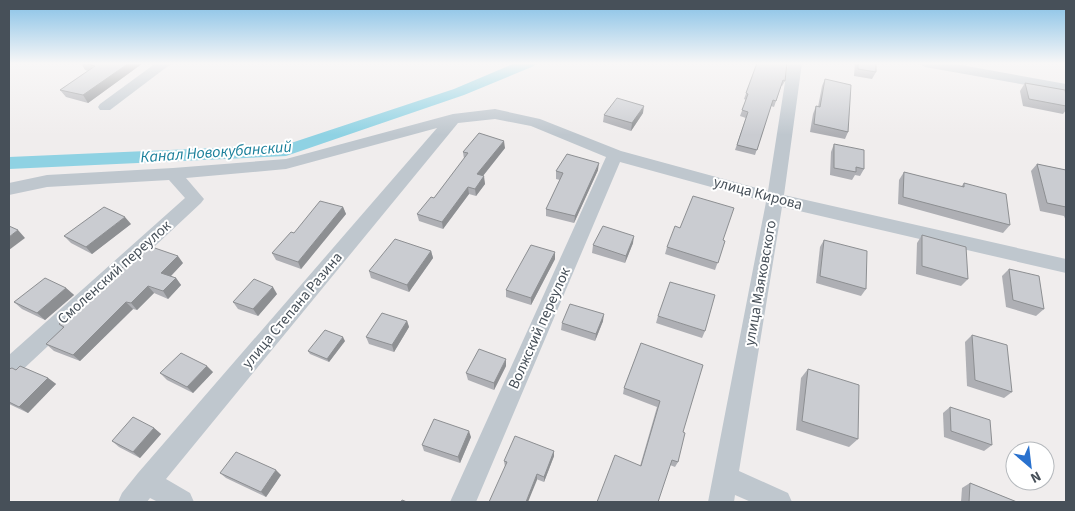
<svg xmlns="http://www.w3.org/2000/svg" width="1075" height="511" viewBox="0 0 1075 511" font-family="'Source Sans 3',sans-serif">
<rect width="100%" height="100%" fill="#f0eded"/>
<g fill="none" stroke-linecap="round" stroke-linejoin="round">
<!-- canal -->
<path fill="#8fd2e3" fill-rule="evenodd" d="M515,63H536L534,66L464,95L286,156L9,169V157L285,145L454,89Z"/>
<!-- minor -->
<g fill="#bfc7ce" fill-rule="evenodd">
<path d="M156,63H172L110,110H100L98,107L100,104Z"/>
<path d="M788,63H802L784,195L1066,259V273L782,207L739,471L788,493L792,502H751L735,495L734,502H708L766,202L620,162L476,502H450L606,157L531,126L495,119L458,123L166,479L190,493L194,502H158L150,498L147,502H118L122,493L138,473L437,128L286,169L186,178L204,199L201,203L17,375L9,378V355L185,198L169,180L47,187L9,195V183L47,175L173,168L286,159L453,114L495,109L540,119L621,151L768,191Z"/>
<path d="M918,63H950L1066,84V92L925,67Z"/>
</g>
</g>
<!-- wall -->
<g fill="#aeafb4">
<path d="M81,63H143L88,103L66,97L60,90L89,71L85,70Z"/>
<path d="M757,63L785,81L782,86H781L774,107L771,106L755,155L735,150L746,118L740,116L746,100L744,99Z"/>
<path d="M855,63H876V72L872,79L854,76Z"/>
<path d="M825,79L848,132L845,139L810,132L813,114L816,106L818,107L822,86Z"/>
<path d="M1025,83L1066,96V110L1063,114L1023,106L1020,91Z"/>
<path d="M643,113L631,131L603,122L604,115Z"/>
<path d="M834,144L864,169L860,176L855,175L852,180L830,175L831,152Z"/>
<path d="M505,148L483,176L485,184L476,196L469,194L443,229L419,221L417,214L434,198L464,159L463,152Z"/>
<path d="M1037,164L1066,170V221L1064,216L1040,211L1031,171Z"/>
<path d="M598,170L574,223L546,216V209L560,180L556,179V171Z"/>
<path d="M904,172L961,187L964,183L1010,225L1003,233L898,204L899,180Z"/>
<path d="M343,207L346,214L301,269L276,260L272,253Z"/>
<path d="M131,224L92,254L71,243L64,236Z"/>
<path d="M680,228L725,241L715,270L665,254L667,247Z"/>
<path d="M922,235L968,279L961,286L916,274L917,243Z"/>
<path d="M824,240L866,289L861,296L816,283L820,247Z"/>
<path d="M633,243L625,263L592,253L593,245Z"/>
<path d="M431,251L433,258L409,292L371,278L369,271Z"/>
<path d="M555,252V259L531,305L506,297V290Z"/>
<path d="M183,263L171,276L176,278L181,285L168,299L154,293L137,310L133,309L80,361L54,351L46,344L63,328L59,324L90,299Z"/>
<path d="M1009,269L1044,309L1036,316L1006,307L1002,276Z"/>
<path d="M66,288L74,295L45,320L22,309L14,302Z"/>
<path d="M277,294L258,316L238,309L233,302Z"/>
<path d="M658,316L705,331L702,338L656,323Z"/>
<path d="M407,321L409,327L394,352L369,344L366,337Z"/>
<path d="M603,321L595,341L561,330L562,323Z"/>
<path d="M972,335L1012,392L1004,398L967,386L965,342Z"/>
<path d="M345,341L329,362L310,354L308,351Z"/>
<path d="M641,343L683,432L678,462L675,467L670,465L640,466L657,407L623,394L624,388Z"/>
<path d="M506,366L494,390L468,380L466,373Z"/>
<path d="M9,369L16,370L48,378L56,384L28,413L9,404Z"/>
<path d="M808,369L858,439L849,447L796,430L801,378Z"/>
<path d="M213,372L193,393L167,380L160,373Z"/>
<path d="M950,407L992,445L984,451L944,437L943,413Z"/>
<path d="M154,428L161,434L140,458L119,447L112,441Z"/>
<path d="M471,437L460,463L424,451L422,445Z"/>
<path d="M554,451V456L544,482L505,467L504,461Z"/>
<path d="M220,473L281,475L266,497L226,478Z"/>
<path d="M970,483L1017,502H961L962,488Z"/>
</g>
<!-- shaded-wall -->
<g fill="#8d8f92">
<path d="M129,63H143L88,103L83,95Z"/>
<path d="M644,106L643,113L631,131L632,123Z"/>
<path d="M504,141L505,148L478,182L477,174Z"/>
<path d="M599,163L598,170L574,223L575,216Z"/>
<path d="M484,176L485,184L476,196L475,189Z"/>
<path d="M468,187L469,194L443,229L442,222Z"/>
<path d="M343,207L346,214L301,269L298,262Z"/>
<path d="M125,217L131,224L92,254L86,247Z"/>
<path d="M18,230L25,238L9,250V237Z"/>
<path d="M634,236L633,243L625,263L626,256Z"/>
<path d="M431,251L433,258L409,292L407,285Z"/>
<path d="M555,252V259L531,305V298Z"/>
<path d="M178,256L183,263L167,280L161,273Z"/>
<path d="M176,278L181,285L168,299L163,291Z"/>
<path d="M148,286L154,293L137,310L131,303Z"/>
<path d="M273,287L277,294L258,316L253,309Z"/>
<path d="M66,288L74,295L45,320L37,313Z"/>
<path d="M126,302L133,309L80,361L73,355Z"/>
<path d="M604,314L603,321L595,341L596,334Z"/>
<path d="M407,321L409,327L394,352L392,345Z"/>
<path d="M343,337L345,341L329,362L327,359Z"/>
<path d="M506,359V366L494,390V383Z"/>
<path d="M207,366L213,372L193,393L187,387Z"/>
<path d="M48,378L56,384L28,413L19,407Z"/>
<path d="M154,428L161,434L140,458L133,452Z"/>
<path d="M469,431L471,437L460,463L458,457Z"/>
<path d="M554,451V456L544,482V477Z"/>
<path d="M276,470L281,475L266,497L261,492Z"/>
<path d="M537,474V480L528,502H526Z"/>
</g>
<!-- building -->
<g fill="#caccd1" stroke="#8d8f92">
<path d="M84,63H129L83,95L60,90L95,66Z"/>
<path d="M757,63H787L785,81L783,80L776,101L773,100L757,150L737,145L748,112L742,110L748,94L746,93Z"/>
<path d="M858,63H876V72L858,69Z"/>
<path d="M825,79L851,85L848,132L814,124L816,106L820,107Z"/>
<path d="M1025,83L1065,90L1066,96V106L1029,99Z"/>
<path d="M617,98L644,106L632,123L604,115Z"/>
<path d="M479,133L504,141L477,174L484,176L475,189L468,187L442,222L417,214L431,197L434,198L468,153L463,152Z"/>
<path d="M834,144L864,150V169L856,167V172L834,168Z"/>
<path d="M567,154L599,163L575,216L546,209L563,173L556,171Z"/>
<path d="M1037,164L1066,170V207L1047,203Z"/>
<path d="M904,172L964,187V183L1006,194L1010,225L903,197Z"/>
<path d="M693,196L734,208L723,240L725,241L718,263L667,247L675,226L680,228Z"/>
<path d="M320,201L343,207L298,262L272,253L291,232L294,233Z"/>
<path d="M104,207L125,217L86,247L64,236Z"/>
<path d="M9,226L18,230L9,237Z"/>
<path d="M603,226L634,236L626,256L593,245Z"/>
<path d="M922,235L966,247L968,279L922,266Z"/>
<path d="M395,239L431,251L407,285L369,271Z"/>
<path d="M824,240L867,251L866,289L820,276Z"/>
<path d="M146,245L178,256L161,273L176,278L163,291L148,286L131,303L126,302L73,355L46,344L64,327L59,324L88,298L90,299Z"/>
<path d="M531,245L555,252L531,298L506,290Z"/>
<path d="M1009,269L1039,276L1044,309L1013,300Z"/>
<path d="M45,278L66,288L37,313L14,302Z"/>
<path d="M254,279L273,287L253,309L233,302Z"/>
<path d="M670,282L715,295L705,331L658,316Z"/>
<path d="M570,304L604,314L596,334L562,323Z"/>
<path d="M382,313L407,321L392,345L366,337Z"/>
<path d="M325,330L343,337L327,359L308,351Z"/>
<path d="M972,335L1007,345L1012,392L975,380Z"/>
<path d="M641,343L703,365L683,432L685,433L678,462L672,460L658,502H597L615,455L641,466L660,401L624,388Z"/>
<path d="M479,349L506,359L494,383L466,373Z"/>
<path d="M181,353L207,366L187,387L160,373Z"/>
<path d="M20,366L48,378L19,407L9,402V369L12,368L16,370Z"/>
<path d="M808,369L859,385L858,439L802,421Z"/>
<path d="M950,407L990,420L992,445L951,431Z"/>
<path d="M133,417L154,428L133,452L112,441Z"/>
<path d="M434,419L469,431L458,457L422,445Z"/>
<path d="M515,436L554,451L544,477L537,474L526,502H489L507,462L504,461Z"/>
<path d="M236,452L276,470L261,492L220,473Z"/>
<path d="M970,483L1017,502H969Z"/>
<path d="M402,500L407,502H401Z"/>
</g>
<!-- sky -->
<linearGradient id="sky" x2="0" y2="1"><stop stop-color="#84c0e6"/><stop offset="0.47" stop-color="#f8f7f7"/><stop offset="1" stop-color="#f8f7f7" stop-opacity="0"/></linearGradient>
<rect width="1075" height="135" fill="url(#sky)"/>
<g text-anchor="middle" stroke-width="4" stroke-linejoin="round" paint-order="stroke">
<!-- street labels -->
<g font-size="15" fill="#475059" stroke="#fff">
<text transform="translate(758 193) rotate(15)" y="5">улица Кирова</text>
<text transform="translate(114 272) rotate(-42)" y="5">Смоленский переулок</text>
<text transform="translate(760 283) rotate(-80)" y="5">улица Маяковского</text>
<text transform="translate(292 310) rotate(-50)" y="5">улица Степана Разина</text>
<text transform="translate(539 328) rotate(-66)" y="5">Волжский переулок</text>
</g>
<!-- water labels -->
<g font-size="16" font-style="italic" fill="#197f9a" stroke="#fff">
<text transform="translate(216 151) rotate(-4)" y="6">Канал Новокубанский</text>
</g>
</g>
<!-- border -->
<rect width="1075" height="511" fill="none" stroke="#475059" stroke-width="20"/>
<!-- north arrow -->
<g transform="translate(1030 466) rotate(152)"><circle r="24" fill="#ffffff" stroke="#b5b9bd"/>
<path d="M0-4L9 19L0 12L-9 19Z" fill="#2971ce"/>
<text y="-8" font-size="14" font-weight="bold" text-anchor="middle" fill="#475059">N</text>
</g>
</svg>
